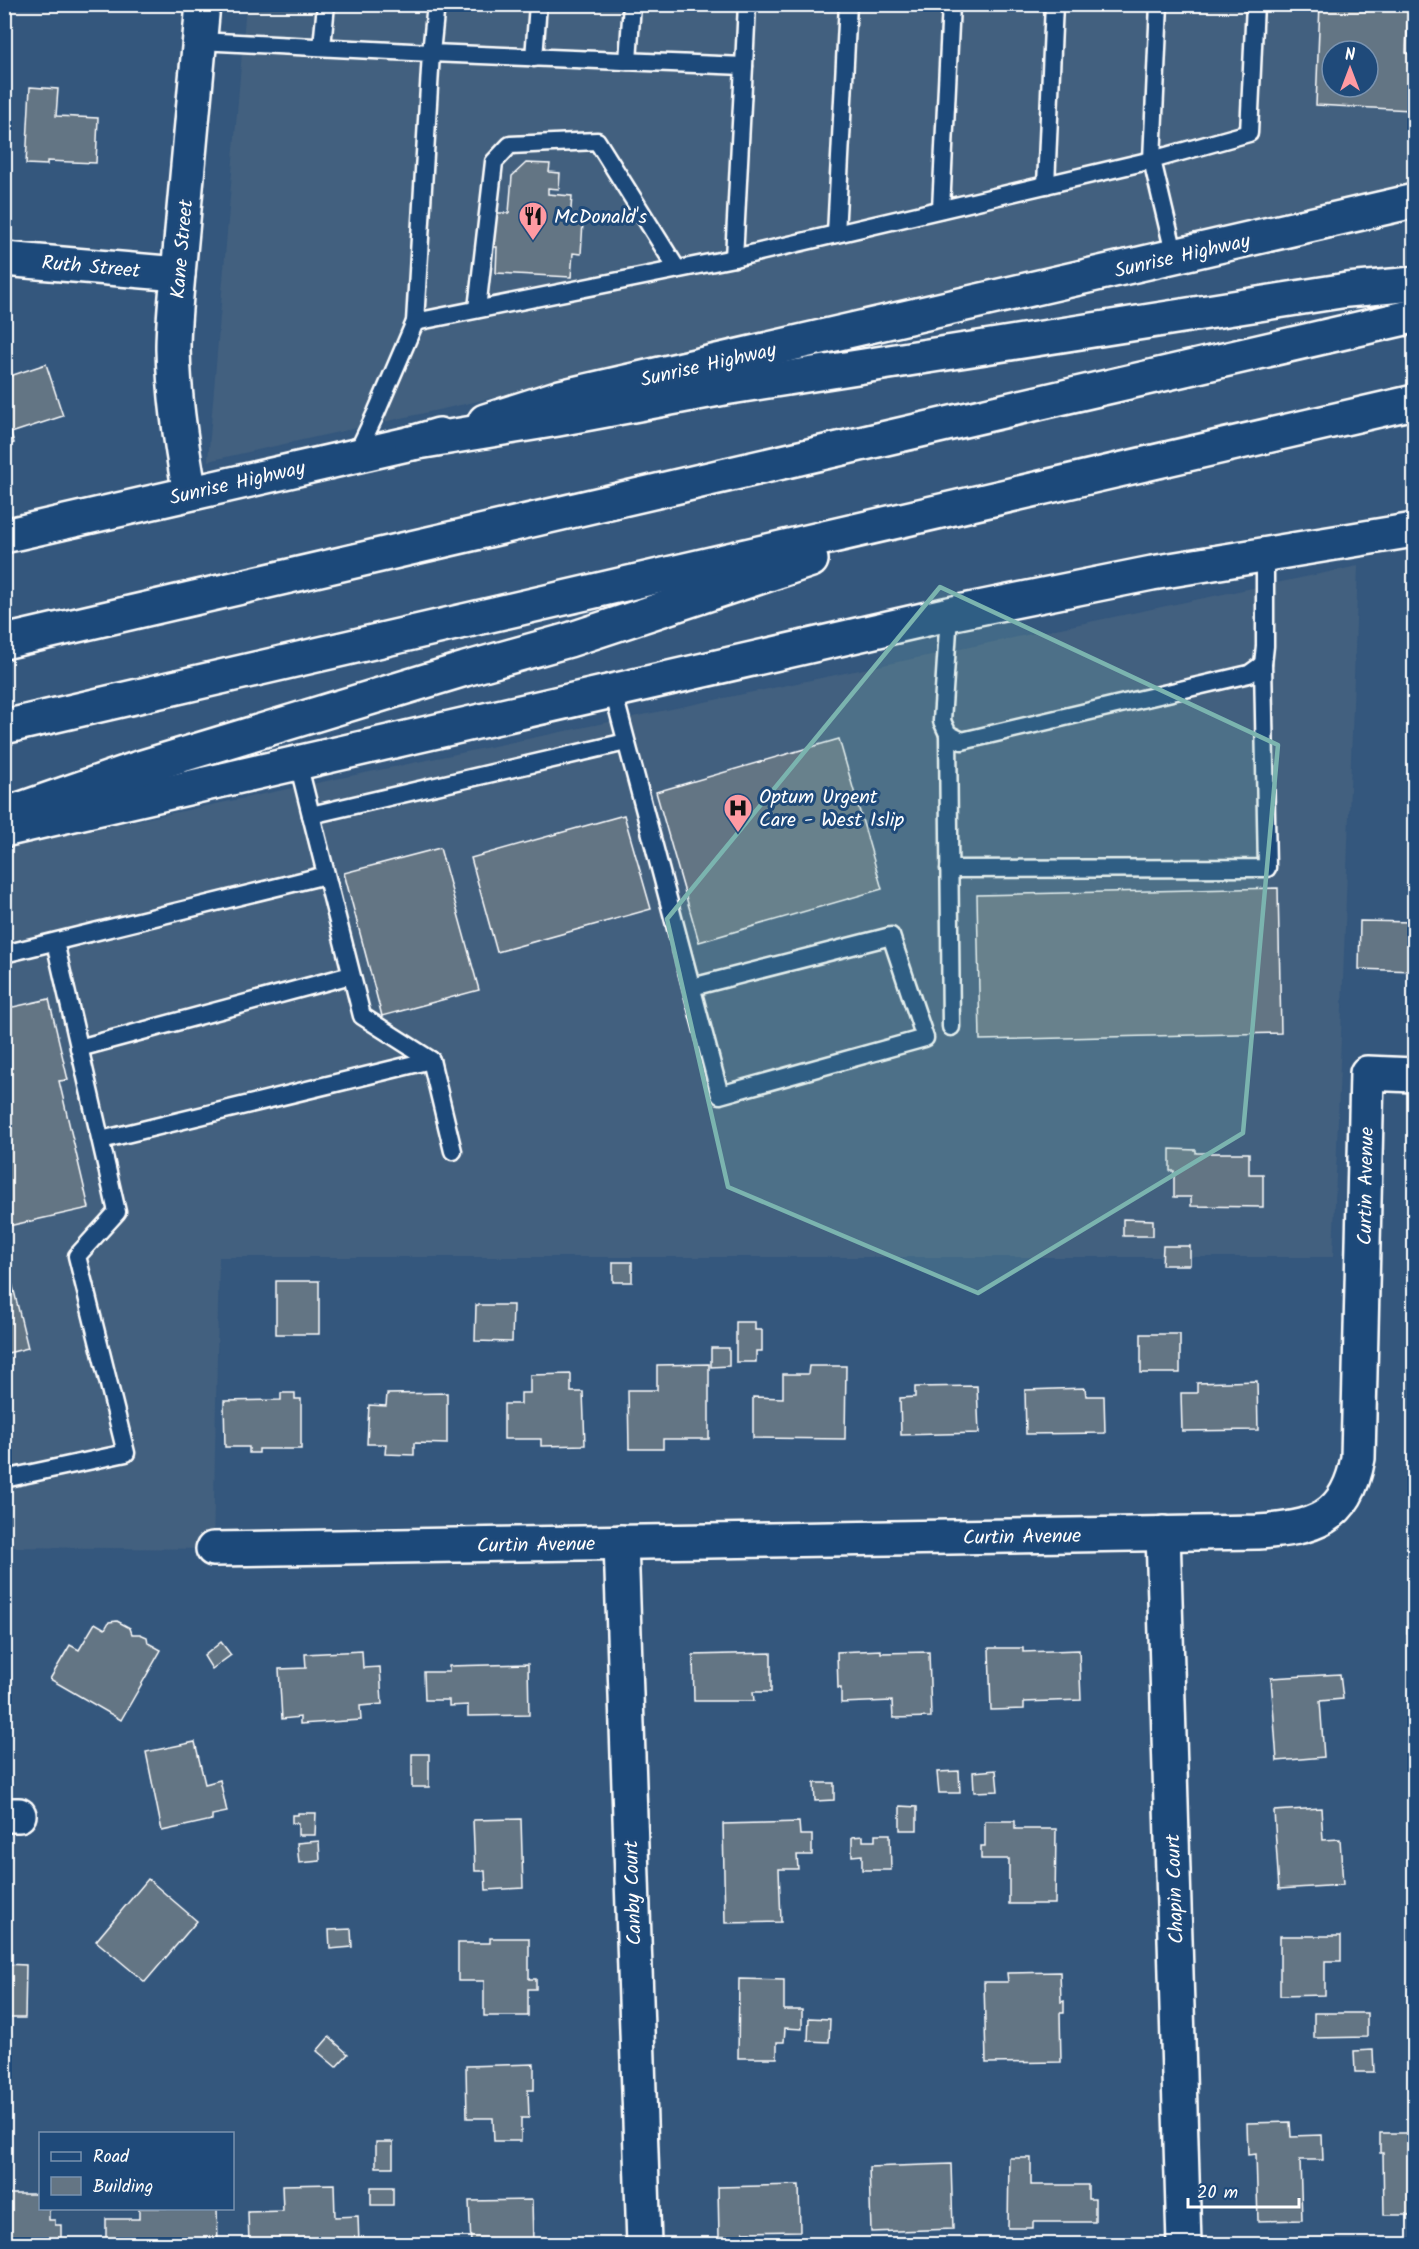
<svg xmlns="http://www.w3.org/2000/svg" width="1419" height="2249" viewBox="0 0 1419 2249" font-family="Kalam,sans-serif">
<rect width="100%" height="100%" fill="#34577d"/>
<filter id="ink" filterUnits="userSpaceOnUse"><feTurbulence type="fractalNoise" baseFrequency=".0167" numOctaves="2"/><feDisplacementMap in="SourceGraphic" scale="12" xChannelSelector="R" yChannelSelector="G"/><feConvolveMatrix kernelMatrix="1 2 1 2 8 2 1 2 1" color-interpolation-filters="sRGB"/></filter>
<g filter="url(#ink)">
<!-- built -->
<g fill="#42607f" fill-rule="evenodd">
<path d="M246,5H1414V194L208,461ZM1332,51H1368V87H1332Z"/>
<path d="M1358,566L1333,1257H219L213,1549L5,1547V848Z"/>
</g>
<!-- building -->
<g fill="#647584" stroke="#fff" stroke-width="1.5" fill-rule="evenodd">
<path d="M1320,4H1408L1406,53H1413L1411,110L1316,105ZM1332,51H1368V87H1332Z"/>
<path d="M30,87L58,89L56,116L98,118L96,163L47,161V165L26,164Z"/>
<path d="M526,163L550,164L549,172L560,173L559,189L548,188V194L572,196L570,221L583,222L581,254L573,253L571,277L496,273L497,247H492L494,213H509L512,176Z"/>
<path d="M46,364L63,416L11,433L14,443L4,447V378Z"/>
<path d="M839,739L882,889L699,942L656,792Z"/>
<path d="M624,815L651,909L497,952L471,858Z"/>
<path d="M440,848L479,990L382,1016L344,873Z"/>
<path d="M1278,888L1281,1033L980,1040L977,895Z"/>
<path d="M1360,921L1414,922V971L1359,969Z"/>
<path d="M49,999L68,1080L59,1081L89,1208L4,1227V1009Z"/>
<path d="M1170,1149L1196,1150V1153H1249V1174H1263V1207L1191,1206V1197H1174V1171H1170Z"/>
<path d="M1123,1219L1153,1220V1236H1123Z"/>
<path d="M1163,1246H1190V1265H1162Z"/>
<path d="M4,1250L28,1348L4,1354Z"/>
<rect x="613" y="1262" width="19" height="20"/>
<rect x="276" y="1281" width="43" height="53"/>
<path d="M476,1305H513L512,1342L475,1341Z"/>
<path d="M736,1322H755V1330H762V1351H756V1362H736Z"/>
<rect x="1141" y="1334" width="39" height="39"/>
<path d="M711,1348H729V1366L711,1367Z"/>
<path d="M709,1364V1439H663V1449H629L628,1390H657V1365Z"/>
<path d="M809,1366H846L845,1439L753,1438V1397L783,1398V1374H808Z"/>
<path d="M571,1374V1392H583L585,1445L541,1446V1439H504V1404H521V1393H530V1375Z"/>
<path d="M1257,1381L1258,1430L1182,1431L1181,1393H1197V1383Z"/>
<path d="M977,1386L979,1433L901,1435L900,1398L915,1397V1387Z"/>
<path d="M1085,1388L1086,1396H1104L1105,1433L1026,1434L1025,1390Z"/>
<path d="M281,1393H295V1399H301V1449H259V1453H249V1447H225L224,1401L281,1400Z"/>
<path d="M447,1393V1444L414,1443V1455L385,1454L386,1444H367L369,1405L386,1406L387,1394Z"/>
<rect x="1407" y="1585" width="7" height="49"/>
<path d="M117,1621L130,1628L132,1634H140L147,1637L148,1643L161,1650L121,1720L50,1679L70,1645L79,1650L95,1623L105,1629L109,1622Z"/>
<path d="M221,1642L231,1655L212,1669L204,1656Z"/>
<path d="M989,1648H1023V1652L1079,1650L1081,1700L1024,1702V1709L991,1710Z"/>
<path d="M881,1650V1653L929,1652L931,1717L893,1718L892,1701L841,1703V1688H838L837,1652Z"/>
<path d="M362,1651L363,1668L380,1667L382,1704L360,1706L361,1720L300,1724V1717L282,1719L279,1669L306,1668L305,1654Z"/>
<path d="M771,1653V1692H753L754,1701H694L693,1655Z"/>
<path d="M528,1664L529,1715L468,1716V1705L449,1706V1700H425L424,1672H449V1666Z"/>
<path d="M1340,1674L1343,1699L1320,1701L1324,1757L1277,1761L1271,1678Z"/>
<path d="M195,1742L205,1784L220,1780L227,1812L212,1815V1820L162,1831L146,1752Z"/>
<rect x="412" y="1754" width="17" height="33"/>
<path d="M996,1770L998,1791L974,1792L973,1772Z"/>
<path d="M959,1771L960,1793H939L937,1772Z"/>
<path d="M814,1783H834V1800L815,1801Z"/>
<path d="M900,1806L917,1807V1830H900Z"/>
<path d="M1321,1808L1323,1840L1340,1839L1343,1885L1279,1889L1274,1811Z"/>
<path d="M298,1813H316L315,1835H298V1823H292V1815H298Z"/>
<path d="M521,1819L523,1888L486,1890L485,1871H475L473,1820Z"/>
<path d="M985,1821H1015V1829H1056L1055,1904H1009V1859H981V1846H985Z"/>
<path d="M799,1822L800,1835H812V1855H797L798,1869H779L781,1922L725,1923L723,1824Z"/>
<path d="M875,1834H890L891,1870H862V1855L852,1856V1837L863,1836V1841H875Z"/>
<path d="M319,1841L320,1861L299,1863L297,1843Z"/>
<path d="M148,1879L197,1921L145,1982L96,1941Z"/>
<path d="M351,1929L352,1947L330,1949L329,1930Z"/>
<path d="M1280,1936H1341V1961H1325V1995L1280,1996Z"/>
<path d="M490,1938H529V1979H536V1989H528V2016H484V1981H458V1943H490Z"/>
<path d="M4,1964L26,1965L25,2018H4Z"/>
<path d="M1060,1972L1061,2002L1064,2001V2013H1060L1061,2062L986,2063L984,1982H1008L1007,1973Z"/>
<path d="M739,1979L784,1980V2010H802V2029L785,2028L784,2042H777V2058H738Z"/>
<path d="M1314,2013H1367V2037L1314,2038Z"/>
<path d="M809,2018L830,2019L829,2042L808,2041Z"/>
<path d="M329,2037L348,2054L336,2067L317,2051Z"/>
<path d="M1373,2050L1374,2072H1355L1354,2051Z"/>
<path d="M534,2064V2090H528L529,2118H521V2141H494L493,2118H467L466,2066Z"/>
<path d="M1290,2122L1291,2136L1322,2135L1323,2160H1300L1302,2220L1258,2221L1256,2154L1248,2155L1247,2123Z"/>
<path d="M1380,2133H1408L1409,2163H1414V2211H1412V2215H1384L1383,2153H1380Z"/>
<rect x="376" y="2142" width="17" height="25"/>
<path d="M1009,2158H1031V2185H1088V2199H1095V2222H1033V2228H1008Z"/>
<path d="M951,2164L953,2229L871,2232L869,2167Z"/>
<path d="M334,2184L335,2217L358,2216L359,2244H249L248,2212L283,2211L282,2185Z"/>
<path d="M799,2185L800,2231L743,2232V2236L719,2237L718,2187Z"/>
<rect x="371" y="2187" width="22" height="18"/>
<path d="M4,2194H40V2208H49V2220H55V2225H61V2241H57V2244H4Z"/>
<path d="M532,2200L533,2244H471L469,2201Z"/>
<path d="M139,2208H217L218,2243H211V2244H106V2219H139Z"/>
</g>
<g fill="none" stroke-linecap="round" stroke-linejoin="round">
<!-- lane casing -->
<g stroke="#fff" stroke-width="21">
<g id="lane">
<path d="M436,4L431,53L744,66L734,258L1152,160L1159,4"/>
<path d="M199,41L431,53L415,322L376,413L356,455"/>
<path d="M322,47L326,4"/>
<path d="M534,58L538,4"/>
<path d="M628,61L632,4"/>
<path d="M744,66L747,4"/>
<path d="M1046,185L1054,4"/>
<path d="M941,209L951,4"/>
<path d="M836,234L848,4"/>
<path d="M1175,257L1152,160L1249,133L1255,4"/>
<path d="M477,309L494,162L510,145L597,141L677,269"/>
<path d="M415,322L734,258"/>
<path d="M949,614L942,721L948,734L962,741L1249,674L1263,664"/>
<path d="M613,691L720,1095L925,1038L891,936L692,987"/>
<path d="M948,734L951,1027"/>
<path d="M298,763L311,815"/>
<path d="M949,869L1267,868L1263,664L1265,646V554"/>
<path d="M4,954L326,875"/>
<path d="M79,1048L351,975"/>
<path d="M101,1140L431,1060"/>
<path d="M453,1151L431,1060L362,1016L311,815L626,742"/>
<path d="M4,1479L126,1453L77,1256L117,1212L55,942"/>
</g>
</g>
<!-- street casing -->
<g stroke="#fff" stroke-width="38">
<g id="street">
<path d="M178,274L203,4"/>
<path d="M1163,1533L1184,2244"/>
<path d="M621,1542L644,2244"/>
<path d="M213,1549L1258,1532C1313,1528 1347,1520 1358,1458L1367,1073L1414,1075"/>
<path d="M4,1815H19"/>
</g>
</g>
<!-- secondary casing -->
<g stroke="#fff" stroke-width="38">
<g id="secondary">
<path d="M4,259L178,274C176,298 173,324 173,349C174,397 181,445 190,493"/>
<path d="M485,421L560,397L1414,201"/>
<path d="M4,536L412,443L439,435"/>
<path d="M4,830L949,614L1152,573L1414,530"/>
</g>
</g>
<!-- highway casing -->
<g stroke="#fff" stroke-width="38">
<g id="highway">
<path d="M412,443L558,419L724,388L1347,290L1414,284"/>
<path d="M4,642L1414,316"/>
<path d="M4,727L1414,402"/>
<path d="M4,815L136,769L465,669L569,640L811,560"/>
</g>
</g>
<!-- lane -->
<use href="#lane" stroke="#1f4a7a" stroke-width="16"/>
<!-- street -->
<use href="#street" stroke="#1f4a7a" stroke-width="33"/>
<!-- secondary -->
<use href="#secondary" stroke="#1f4a7a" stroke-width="33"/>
<!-- highway -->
<use href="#highway" stroke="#1f4a7a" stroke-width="33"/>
</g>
</g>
<!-- marked area -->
<path fill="#7bb4af" fill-opacity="0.2" stroke="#7bb4af" stroke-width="4.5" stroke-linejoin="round" d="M940,587L1278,745L1243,1133L978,1293L728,1187L667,919Z"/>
<!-- icons -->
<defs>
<g id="restaurant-pin" transform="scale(1.5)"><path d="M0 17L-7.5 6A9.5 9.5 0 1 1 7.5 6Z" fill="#ff9aa2" stroke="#1f4a7a"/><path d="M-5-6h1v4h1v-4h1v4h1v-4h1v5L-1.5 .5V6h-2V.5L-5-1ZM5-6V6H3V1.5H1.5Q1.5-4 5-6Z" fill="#111"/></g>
<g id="hospital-pin" transform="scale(1.5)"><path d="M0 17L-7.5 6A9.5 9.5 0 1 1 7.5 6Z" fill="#ff9aa2" stroke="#1f4a7a"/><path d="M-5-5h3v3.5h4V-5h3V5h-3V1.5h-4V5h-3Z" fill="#111"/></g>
</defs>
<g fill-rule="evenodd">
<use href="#restaurant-pin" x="533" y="216"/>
<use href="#hospital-pin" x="738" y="808"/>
</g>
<g text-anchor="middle" stroke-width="6" stroke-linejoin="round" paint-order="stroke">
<!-- poi labels -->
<g font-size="20" fill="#fff" stroke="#1f4a7a" text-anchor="start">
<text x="554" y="223">McDonald's</text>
<text x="759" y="803">Optum Urgent<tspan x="759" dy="23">Care - West Islip</tspan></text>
</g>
<!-- street labels -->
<g font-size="20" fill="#fff" stroke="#1f4a7a">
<text transform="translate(181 249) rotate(-85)" y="7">Kane Street</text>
<text transform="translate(1182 255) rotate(-13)" y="7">Sunrise Highway</text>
<text transform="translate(91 266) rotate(5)" y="7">Ruth Street</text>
<text transform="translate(708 364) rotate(-13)" y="7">Sunrise Highway</text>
<text transform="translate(237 482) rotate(-13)" y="7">Sunrise Highway</text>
<text transform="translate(1365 1186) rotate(-89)" y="7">Curtin Avenue</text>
<text transform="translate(1022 1536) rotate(-1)" y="7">Curtin Avenue</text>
<text transform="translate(536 1544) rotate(-1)" y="7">Curtin Avenue</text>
<text transform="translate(1174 1889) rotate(-92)" y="7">Chapin Court</text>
<text transform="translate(632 1893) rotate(-92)" y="7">Canby Court</text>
</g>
</g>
<!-- margin -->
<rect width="1419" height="2249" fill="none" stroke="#1f4a7a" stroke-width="24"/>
<rect x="12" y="12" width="1395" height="2225" fill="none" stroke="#fff" stroke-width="2" filter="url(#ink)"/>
<!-- legend -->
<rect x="39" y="2132" width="195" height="78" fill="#1f4a7a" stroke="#7992af" stroke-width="1.5"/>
<rect x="51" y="2152" width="30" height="9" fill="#1f4a7a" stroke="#7992af" stroke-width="1.5"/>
<text x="93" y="2162" font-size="18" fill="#ffffff">Road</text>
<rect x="51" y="2177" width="30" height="18" fill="#647584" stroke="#7992af" stroke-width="1.5"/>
<text x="93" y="2192" font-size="18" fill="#ffffff">Building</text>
<!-- north arrow -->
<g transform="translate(1350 69)"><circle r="28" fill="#1f4a7a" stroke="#7992af" stroke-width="1.5"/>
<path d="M0-4.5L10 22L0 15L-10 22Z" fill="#ff9aa2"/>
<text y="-9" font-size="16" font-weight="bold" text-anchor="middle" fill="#ffffff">N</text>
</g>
<!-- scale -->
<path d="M1188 2198v9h111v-9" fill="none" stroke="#ffffff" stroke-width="3"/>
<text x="1197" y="2198" font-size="18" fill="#ffffff" stroke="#1f4a7a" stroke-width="4.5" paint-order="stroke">20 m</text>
</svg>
